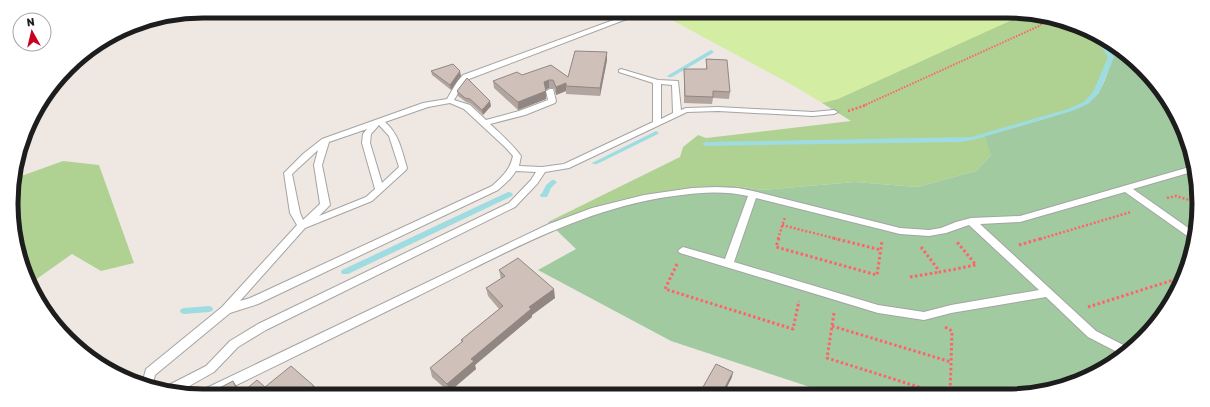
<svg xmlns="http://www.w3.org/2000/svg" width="1210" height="407" viewBox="0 0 1210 407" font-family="Rubik,sans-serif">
<rect width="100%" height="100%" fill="#efe8e2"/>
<!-- grass -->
<path fill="#d3eea3" d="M655,11H1006L1019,13L1024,15L838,99L822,103L794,86Z"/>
<!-- forest -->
<g fill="#afd293">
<path d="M1019,13L1056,18L1101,40L1113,57L1098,94L1088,104L1072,110L991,155L976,171L917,187L855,182L762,190L734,186H712L681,189L618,200L548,222L680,157L683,147L698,135L706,138L851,121L822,103L838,99L1023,15Z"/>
<path d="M63,161L99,165L134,263L101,271L72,254L31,283L18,253L13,179Z"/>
</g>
<!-- cemetery -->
<path fill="#a1caa1" d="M1101,40L1124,51L1173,107L1197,178L1192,253L1173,300L1134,348L1091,376L1031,394L834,395L671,341L538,270L576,249L548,222L618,200L681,189L712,186H734L762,190L855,182L917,187L976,171L991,155L985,136C1010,129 1083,112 1097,94C1104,86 1109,68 1113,57Z"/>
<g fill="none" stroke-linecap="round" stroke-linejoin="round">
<!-- stream -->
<g fill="#9edce1" fill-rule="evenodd">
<path d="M1097,38L1102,40L1114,57L1099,93L1088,104L1072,111L973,140L961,142L705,146L702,144L705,142L971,137L1068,109L1084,102L1093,92L1108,57L1096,39Z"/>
<path d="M711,50L714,52L713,53L672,77H668L667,76Z"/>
<path d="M656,131L659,133L658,134L597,164H593L592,163Z"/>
<path d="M552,180H554L557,182L551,188L547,197H541L540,195L542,193L546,185Z"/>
<path d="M508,192H510L513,194L512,196L348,274H342L341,272L342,270Z"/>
<path d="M209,306L212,307L213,309L212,311L209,312L184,314L181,313L180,311L181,309L184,308Z"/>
</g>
<!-- service casing -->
<g stroke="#a4a4a4" stroke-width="2">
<g id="service">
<path d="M630,14L632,15V17L469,79L464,83L454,100L470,105L486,120L519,111L548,100L546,91L550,89H553L556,101L555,103L525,115L490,124C501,134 512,144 521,156L519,166L542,167L564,164L653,122V83L619,72V70L621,69L658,80L678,81L681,110L686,108L718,107L813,112L834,110L838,112L834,114L813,116L718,111L687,112L569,168L545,172L537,184L515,207L266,330L238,347L214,372L177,393L163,391L165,387L206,366L230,341L258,324L509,203L531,180L536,172L516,171L510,179L498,190L258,304L230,313L155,375L152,388L142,384L146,369L222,307L297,225L290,213L284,173L303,154L322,139L423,103L447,99L457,82L463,75ZM661,84L672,85L673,113L661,119ZM450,103L464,109L506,148L513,156C510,170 502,177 492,186L250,298L240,301L305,228L372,201L406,170L407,168C402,151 399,134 385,122L428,107ZM379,125L389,136L399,167L382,183L370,143L371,134ZM367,129L363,134L362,143L375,189L366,197L319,216L330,205L322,165L329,142ZM318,150L314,165L320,204L303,220L300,213L292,174Z"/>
<path d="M1193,166L1195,171L1133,189L1194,232L1193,240L1125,192L1020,222L980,224L1096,331L1131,349L1123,355L1088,337L1046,297L951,313L924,320L878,313L680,253L678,251L680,249L683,247L725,259L748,196C726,191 703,192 682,195C585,206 504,254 418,296C350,329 282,363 214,396L196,395L198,392L549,224L592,208L644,195L692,188L716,187L738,188L753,191L900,228L929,230L941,228L956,222L971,218L1020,216ZM756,198L900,234L929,236L946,233L969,225L1039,290L951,305L924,312L878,305L734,262Z"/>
</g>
</g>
<!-- path-far2 -->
<path stroke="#ff636a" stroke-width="2" stroke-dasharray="1.5 1.5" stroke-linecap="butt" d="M863,106L1039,26L1050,17"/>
<!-- path-far1 -->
<g stroke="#ff636a" stroke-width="2.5" stroke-dasharray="2 2" stroke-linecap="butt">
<path d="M848,111L866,105"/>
<path d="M1167,198L1176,196L1196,202"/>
<path d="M782,225L837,239"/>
<path d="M778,239L785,217"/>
<path d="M1040,239L1131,212"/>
</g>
<!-- path -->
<g stroke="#ff636a" stroke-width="3" stroke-dasharray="2.5 2.5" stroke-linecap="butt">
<path d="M779,238L776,247L877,275L882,241"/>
<path d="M833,238L881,250"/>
<path d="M1019,245L1043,238"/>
<path d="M921,247L940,272L976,265L957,242"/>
<path d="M677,264L665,289L793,329L799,301"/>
<path d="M910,277L940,272"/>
<path d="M1088,307L1183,277"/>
<path d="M834,313L827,358L944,395"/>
<path d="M832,326L951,362"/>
<path d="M945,327L952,331L950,395"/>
<path d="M1017,394L1066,384"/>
</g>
<!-- service -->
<use href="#service" fill="#fff" fill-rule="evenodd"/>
</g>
<!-- wall -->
<g fill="#b2a5a0">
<path d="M607,52V60L600,96L566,94V91L556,95L554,88H549L545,90L546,99L518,110L494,88L493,81L568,77Z"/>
<path d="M706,59L730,92L729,99L713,98L712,104L684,103V69H706Z"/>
<path d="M431,71L461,76L451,90L432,75Z"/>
<path d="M457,91L491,106L483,115L471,104L466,102L458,96Z"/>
<path d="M499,270L555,298L532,315V317L475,365L476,369L449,392L432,377L430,368L462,342L461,340L499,309L488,296L486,288L501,279Z"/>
<path d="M732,377L723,395H709L703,392V387Z"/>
</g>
<!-- shaded-wall -->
<g fill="#918682">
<path d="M607,52V60L600,96V88Z"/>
<path d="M460,71L461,76L451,90L450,85Z"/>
<path d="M549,80V88L545,90L544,82Z"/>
<path d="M566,83V91L556,95V87Z"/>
<path d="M546,91V99L518,110V102Z"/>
<path d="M490,101L491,106L483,115L482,110Z"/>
<path d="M554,289L555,298L532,315V317L475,365L476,369L449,392L447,384L471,359L529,307Z"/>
<path d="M733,372L732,377L723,395H721Z"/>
<path d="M233,381L238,388L241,396H240Z"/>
<path d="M314,386L318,393L313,396H309L306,391Z"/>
</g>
<!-- building -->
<g fill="#cfc0ba" stroke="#918682">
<path d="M575,51L607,52L600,88L566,86V83L556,87L553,80H549L544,82L546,91L518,102L493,81L517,72L522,75L551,65L568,77Z"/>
<path d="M706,59L727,60L730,92L713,91V97L685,96L684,69H707Z"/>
<path d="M453,64L460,71L450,85L431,71Z"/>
<path d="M467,78L490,101L482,110L470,99L465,98L457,91Z"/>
<path d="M518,258L554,289L529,307L531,309L471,359L474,361L447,384L430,368L463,341L461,340L503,306L486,288L505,276L499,270Z"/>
<path d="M716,364L733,372L721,395L703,387Z"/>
<path d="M291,366L314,386L306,391L313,396H204L233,381L239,395L257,380L265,387Z"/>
<path d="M534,389L544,395H529Z"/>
</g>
<!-- crop -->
<path d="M0 0H1210V407H0ZM203 18H1007A185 185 0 0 1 1192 203V204A185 185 0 0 1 1007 389H203A185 185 0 0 1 18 204V203A185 185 0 0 1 203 18Z" fill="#fff" fill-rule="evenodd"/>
<path fill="none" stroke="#1d1d1d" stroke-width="5" d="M203 18H1007A185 185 0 0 1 1192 203V204A185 185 0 0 1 1007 389H203A185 185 0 0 1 18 204V203A185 185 0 0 1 203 18Z"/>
<!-- north arrow -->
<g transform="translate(32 32) rotate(352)"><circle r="19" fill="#ffffff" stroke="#a5a5a5"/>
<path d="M0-3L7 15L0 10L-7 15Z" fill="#ca001f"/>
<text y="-6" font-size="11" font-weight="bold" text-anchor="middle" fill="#1d1d1d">N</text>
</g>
</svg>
